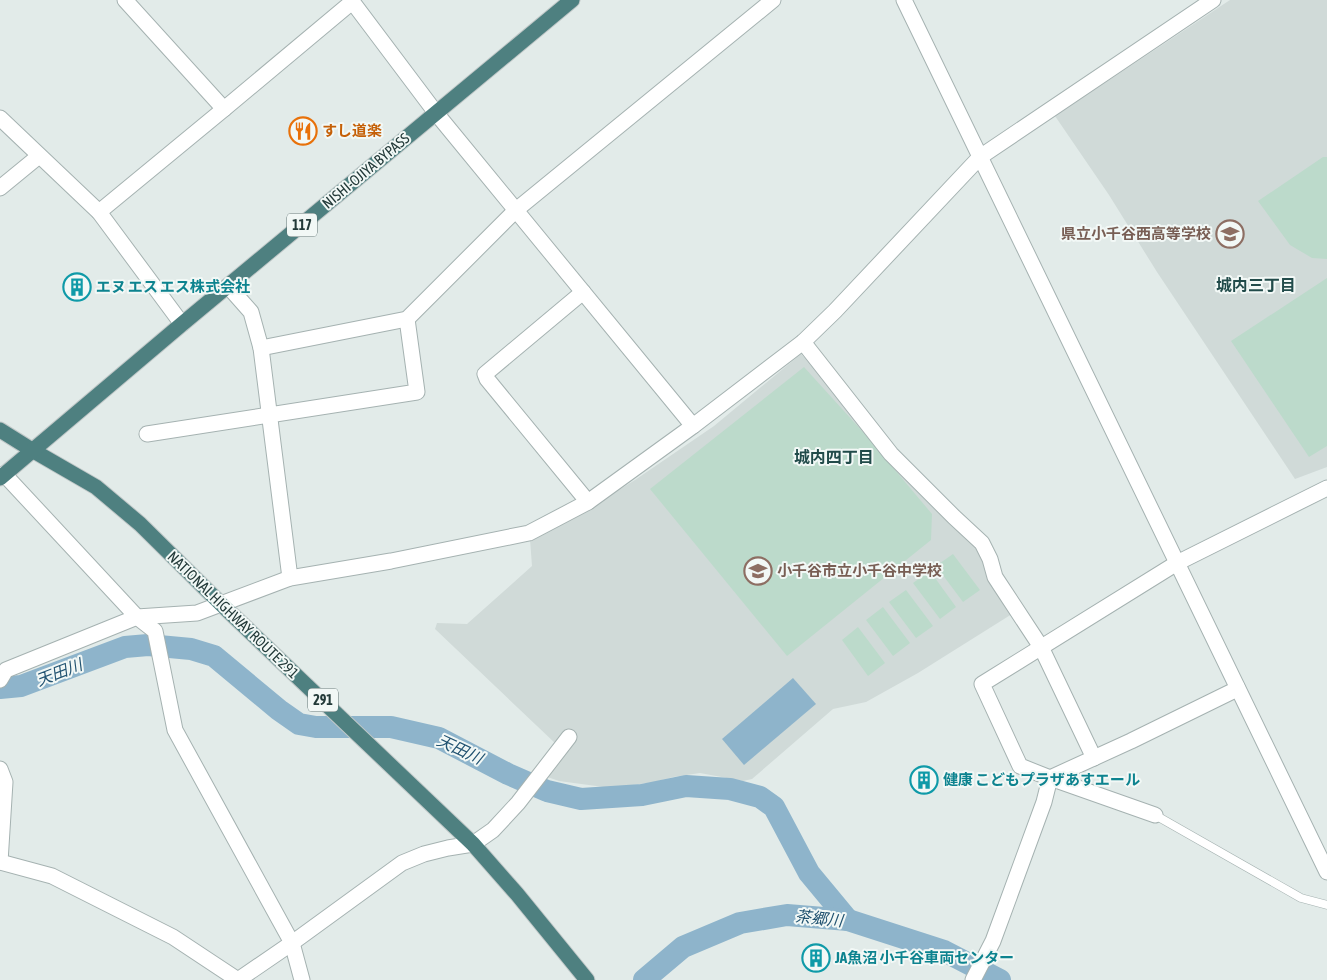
<svg xmlns="http://www.w3.org/2000/svg" width="1327" height="980" viewBox="0 0 1327 980" font-family="'Asap Condensed','Noto Sans JP',sans-serif">
<rect width="100%" height="100%" fill="#e2ebe9"/>
<!-- built -->
<g fill="#d0dad8">
<path d="M1230,0H1327V467L1295,479L1157,272L1109,195L1055,116Z"/>
<path d="M801,354L977,543L1012,614L918,673L866,702L833,709L752,779L743,781L700,773L673,777L655,782L611,788L559,781L533,772L556,744L435,629L437,623L467,624L532,566L530,539L563,524L635,480L714,426Z"/>
</g>
<!-- green -->
<g fill="#bcdacb">
<path d="M1323,157H1327V259L1312,258L1290,245L1258,201Z"/>
<path d="M1327,278V446L1309,457L1231,341Z"/>
<path d="M804,367L863,432L932,514L931,540L787,656L650,489Z"/>
<path d="M953,554L980,590L963,602L936,566Z"/>
<path d="M930,571L956,607L940,619L913,583Z"/>
<path d="M906,590L933,626L916,638L889,602Z"/>
<path d="M883,607L910,643L893,656L866,620Z"/>
<path d="M858,627L885,663L868,676L842,640Z"/>
</g>
<!-- water -->
<path fill="#8eb4cb" d="M793,678L816,704L744,765L722,739Z"/>
<g fill="none" stroke-linecap="round" stroke-linejoin="round">
<!-- river -->
<g stroke="#8eb4cb" stroke-width="22">
<path d="M0,688L21,686L125,647L148,645L191,649L214,656L279,710L299,724L316,727H391L439,738L508,774L547,791L581,799L642,795L686,786L730,789L760,797L774,807L809,873L848,920"/>
<path d="M644,980L683,947L740,923L787,915L848,920L944,951L1000,980"/>
</g>
<!-- service casing -->
<g stroke="#a5b2b1" stroke-width="9">
<path id="service" d="M1155,815L1301,898L1327,905"/>
</g>
<!-- minor casing -->
<g stroke="#a5b2b1" stroke-width="17">
<g id="minor">
<path d="M125,0L224,109"/>
<path d="M0,118L99,212L182,324"/>
<path d="M0,188L39,156"/>
<path d="M99,212L224,109L352,2"/>
<path d="M228,286L251,312L261,348L290,578"/>
<path d="M583,292L485,374L487,379L588,502"/>
<path d="M803,342L891,454L954,517L982,543L990,559L995,577L1041,647L1094,758"/>
<path d="M261,348L407,319L516,210L773,0"/>
<path d="M147,434L417,392L407,319"/>
<path d="M4,474L137,617L155,631L175,730L292,943L302,980"/>
<path d="M0,680L6,670L137,617L197,613L290,578L391,561L529,533L588,502L693,426L803,342L835,311L980,157"/>
<path d="M0,769L5,782L0,862"/>
<path d="M1155,815L1050,778L1020,766L982,684L1177,563"/>
<path d="M0,862L52,876L173,937L238,980"/>
<path d="M238,980L292,943L402,863L424,854L448,848L473,844L493,830L518,803L569,737"/>
<path d="M973,980L993,941L1044,802L1050,778L1131,741L1235,690L1237,687"/>
</g>
</g>
<!-- tertiary casing -->
<g stroke="#a5b2b1" stroke-width="17">
<g id="tertiary">
<path d="M351,0L436,113L693,426"/>
<path d="M904,0L1327,872"/>
<path d="M980,157L1213,0"/>
<path d="M1177,563L1327,488"/>
</g>
</g>
<!-- trunk casing -->
<g stroke="#c1c8c8" stroke-width="17">
<g id="trunk">
<path d="M0,430L32,450L96,487L140,524L221,604L473,844L517,894L587,980"/>
<path d="M0,478L182,324L572,0"/>
</g>
</g>
<!-- service -->
<use href="#service" stroke="#fff" stroke-width="8"/>
<!-- minor -->
<use href="#minor" stroke="#fff" stroke-width="15"/>
<!-- tertiary -->
<use href="#tertiary" stroke="#fff" stroke-width="15"/>
<!-- trunk -->
<use href="#trunk" stroke="#4e8080" stroke-width="15"/>
</g>
<!-- icons -->
<defs>
<g id="restaurant-ring" transform="scale(1.4375)"><circle r="9.5" fill="#f2f8f6" stroke="#e8710a" stroke-width="1.5"/><path d="M-5-6h1v4h1v-4h1v4h1v-4h1v5L-1.5 .5V6h-2V.5L-5-1ZM5-6V6H3V1.5H1.5Q1.5-4 5-6Z" fill="#e8710a"/></g>
<g id="school-ring" transform="scale(1.4375)"><circle r="9.5" fill="#f2f8f6" stroke="#8d6e63" stroke-width="1.5"/><path d="M0-5L7-2L0 1L-7-2ZM-4 1L0 2.5L4 1V4Q0 6-4 4Z" fill="#8d6e63"/></g>
<g id="building-ring" transform="scale(1.4375)"><circle r="9.5" fill="#f2f8f6" stroke="#0f9aa8" stroke-width="1.5"/><path d="M-4-6H4V6H1V3H-1V6H-4ZM-2.5-4.3h1.7v1.8h-1.7ZM.8-4.3h1.7v1.8H.8ZM-2.5-1h1.7V.8h-1.7ZM.8-1h1.7V.8H.8Z" fill="#0f9aa8"/></g>
</defs>
<g fill-rule="evenodd">
<use href="#restaurant-ring" x="303" y="131"/>
<use href="#school-ring" x="1230" y="234"/>
<use href="#building-ring" x="77" y="287"/>
<use href="#school-ring" x="758" y="571"/>
<use href="#building-ring" x="924" y="780"/>
<use href="#building-ring" x="816" y="958"/>
</g>
<g text-anchor="middle" stroke-width="4" stroke-linejoin="round" paint-order="stroke">
<!-- shield labels -->
<g fill="#f2f8f6" stroke="#617372" stroke-width="1">
<rect x="287" y="213.5" width="30" height="23" rx="4"/>
<rect x="308" y="688.5" width="30" height="23" rx="4"/>
</g>
<g font-size="14" font-weight="bold" fill="#233a39">
<text x="302" y="230">117</text>
<text x="323" y="705">291</text>
</g>
<!-- food labels -->
<g font-size="15" font-weight="bold" fill="#c56008" stroke="#f2f8f6" text-anchor="start">
<text x="322" y="136">すし道楽</text>
</g>
<!-- street labels -->
<g font-size="15" fill="#233a39" stroke="#f2f8f6">
<text transform="translate(366 171) rotate(-40)" y="5">NISHI-OJIYA BYPASS</text>
<text transform="translate(233 615) rotate(44)" y="5">NATIONAL HIGHWAY ROUTE 291</text>
</g>
<!-- education labels -->
<g font-size="15" font-weight="bold" fill="#785e54" stroke="#f2f8f6" text-anchor="end">
<text x="1211" y="239">県立小千谷西高等学校</text>
<text x="777" y="576" text-anchor="start">小千谷市立小千谷中学校</text>
</g>
<!-- culture labels -->
<g font-size="15" font-weight="bold" fill="#0d838f" stroke="#f2f8f6" text-anchor="start">
<text x="96" y="292">エヌ エス エス株式会社</text>
<text x="943" y="785">健康 こどもプラザあすエール</text>
<text x="835" y="963">JA魚沼 小千谷車両センター</text>
</g>
<!-- neighbourhood labels -->
<g font-size="16" font-weight="bold" fill="#214b4a" stroke="#f2f8f6">
<text x="1256" y="291">城内三丁目</text>
<text x="834" y="463">城内四丁目</text>
</g>
<!-- water labels -->
<g font-size="16" font-style="italic" fill="#225371" stroke="#f2f8f6">
<text transform="translate(59 672) rotate(-21)" y="6">天田川</text>
<text transform="translate(460 749) rotate(25)" y="6">天田川</text>
<text transform="translate(819 918) rotate(6)" y="6">茶郷川</text>
</g>
</g>
</svg>
